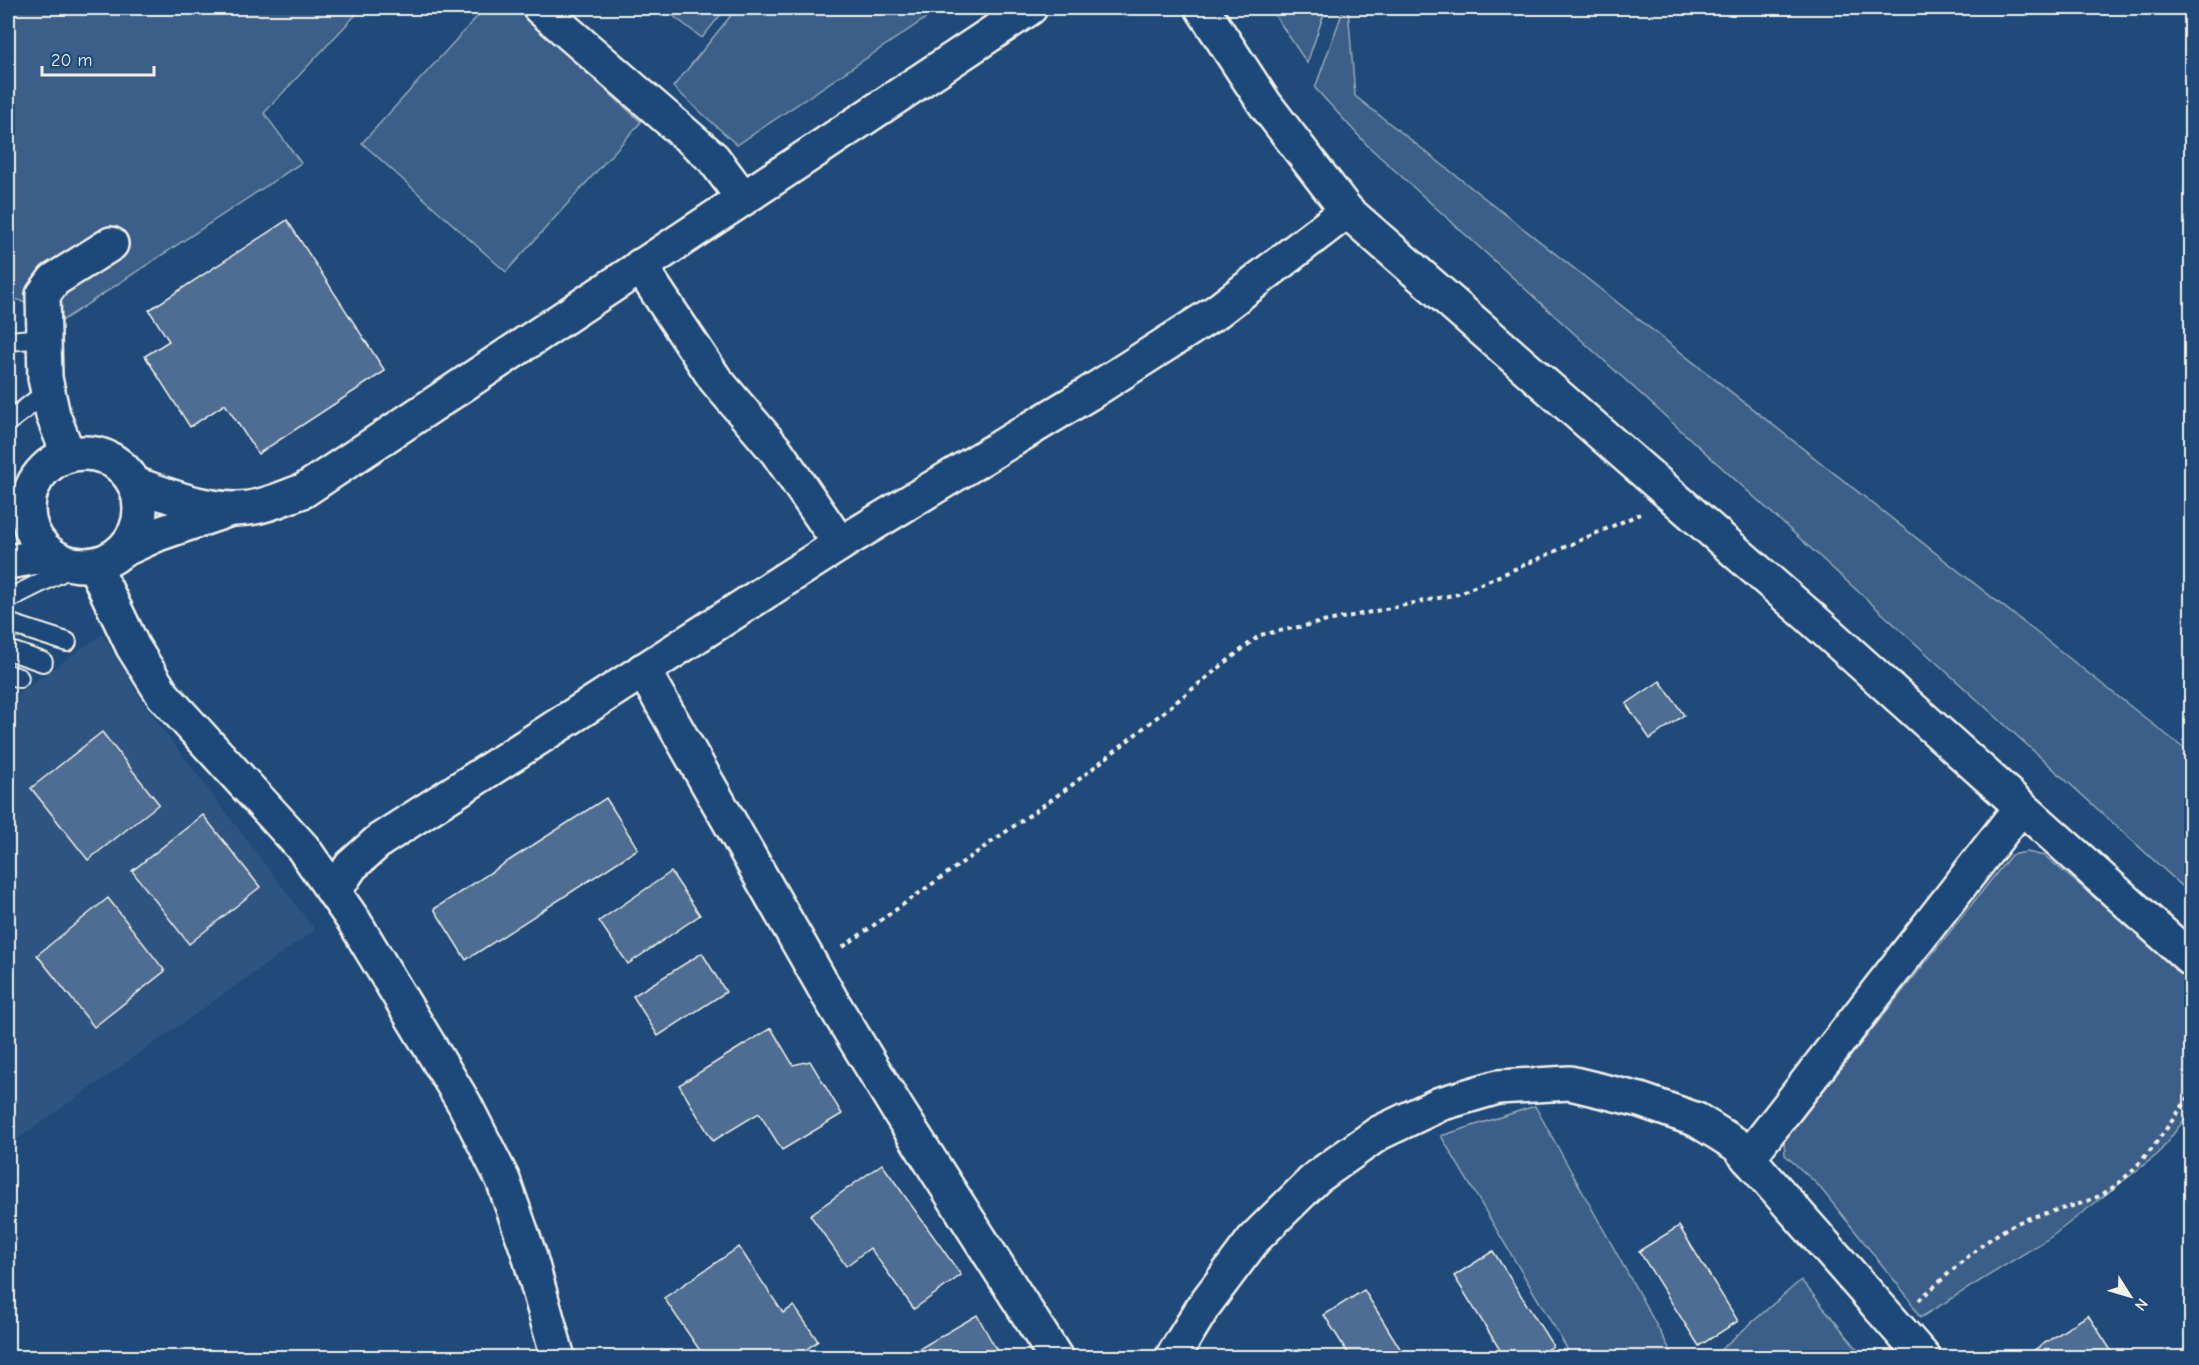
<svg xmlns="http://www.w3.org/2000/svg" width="2199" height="1365" viewBox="0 0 2199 1365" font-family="'Comic Neue',sans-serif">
<rect width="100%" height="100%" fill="#1f4a7a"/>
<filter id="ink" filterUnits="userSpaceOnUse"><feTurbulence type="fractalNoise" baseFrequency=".0167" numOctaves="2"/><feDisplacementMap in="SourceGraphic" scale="12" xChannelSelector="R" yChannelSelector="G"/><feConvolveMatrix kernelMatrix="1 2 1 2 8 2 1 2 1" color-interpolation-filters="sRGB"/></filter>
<g filter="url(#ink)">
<!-- built -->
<path fill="#2d5581" d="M102,634L146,707L315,930L8,1146V701Z"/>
<!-- green -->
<g fill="#3a5f88" stroke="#97a8b8" stroke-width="1.5">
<path d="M8,8H362L264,113L301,163L62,321L8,295Z"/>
<path d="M485,8H515L641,122L506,272L362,143Z"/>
<path d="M663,8H726L702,38Z"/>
<path d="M737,8H941L737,145L673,87Z"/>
<path d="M1270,8H1326L1307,63Z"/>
<path d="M1344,8H1348L1355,96L2191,754V894L1368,146L1315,88Z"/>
<path d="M2027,852L2045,856L2191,979V1111L2158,1154L2051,1237L1920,1318L1907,1296L1818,1185L1785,1155L1784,1140L2011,855Z"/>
<path d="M1535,1106L1674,1357H1572L1441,1136Z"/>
<path d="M1801,1280L1864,1357H1712Z"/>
</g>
<!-- building -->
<g fill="#4d6e92" stroke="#f4f1e8" stroke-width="1.5">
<path d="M287,220L385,371L258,454L225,404L190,427L145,356L169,341L149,310Z"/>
<path d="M1660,681L1684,715L1650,739L1626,704Z"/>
<path d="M102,732L159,804L88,860L31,788Z"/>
<path d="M606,798L638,849L466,960L434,909Z"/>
<path d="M203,815L260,887L189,944L132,871Z"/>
<path d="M671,872L700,915L628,964L599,921Z"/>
<path d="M108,898L165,971L94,1027L37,955Z"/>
<path d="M702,953L726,992L658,1036L633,996Z"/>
<path d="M771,1028L793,1065L810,1061L842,1114L782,1150L759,1113L713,1141L679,1085Z"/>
<path d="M882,1164L961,1275L914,1309L870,1248L846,1266L810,1215Z"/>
<path d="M1679,1226L1738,1321L1699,1346L1639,1251Z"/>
<path d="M739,1247L783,1313L794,1306L818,1341L794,1358H705L664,1298Z"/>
<path d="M1493,1251L1553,1346L1535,1358H1505L1454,1276Z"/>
<path d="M1364,1290L1406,1358H1351L1324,1315Z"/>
<path d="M977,1315L1001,1358H908L907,1356Z"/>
<path d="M2088,1315L2116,1358H2034L2031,1352Z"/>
</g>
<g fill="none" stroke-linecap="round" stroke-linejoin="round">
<!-- service casing -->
<g stroke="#f4f1e8" stroke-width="22">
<g id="service">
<path d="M8,341L44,338"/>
<path d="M8,422L48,391"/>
<path d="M8,599L76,565"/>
<path d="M8,623L67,642"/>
<path d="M8,650L43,662"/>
<path d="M8,674L19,678"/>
</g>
</g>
<!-- minor casing -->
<g stroke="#f4f1e8" stroke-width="38">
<g id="minor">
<path d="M540,8L713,158L743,198"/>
<path d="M1202,8L1265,104L1347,211L1809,616L2192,960"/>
<path d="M640,266L715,379L777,452L840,544"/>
<path d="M68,454L53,415L45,378L43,295L54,280L111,244"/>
<path d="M135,484C170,496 210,513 249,508C267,506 285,497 303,491L1030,8"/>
<path d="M123,550L158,534L228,510"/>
<path d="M94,565L133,647L163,695L303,848L354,921L464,1103L503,1180L529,1254L558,1358"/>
<path d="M643,670L830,998L898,1110L1056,1358"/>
<path d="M334,892L351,866L380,840L840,544L1088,394L1216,312L1347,211"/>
<path d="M1748,1158L2021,807"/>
<path d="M1172,1358L1205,1304L1254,1239L1317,1177L1379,1133L1440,1104L1498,1087L1570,1083L1640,1100L1697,1120L1737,1145L1924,1358"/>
</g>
</g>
<!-- tertiary casing -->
<g stroke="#f4f1e8" stroke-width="38">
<g id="tertiary">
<circle cx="84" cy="509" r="56"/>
<path d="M8,562L50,555"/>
</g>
</g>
<!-- path -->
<g stroke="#f4f1e8" stroke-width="4" stroke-dasharray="4.5 4.5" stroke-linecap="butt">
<path d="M843,947L1072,785L1260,635L1458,594L1640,514"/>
<path d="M1919,1300C1947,1276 1980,1242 2013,1225C2044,1209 2084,1209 2112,1188C2145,1164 2168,1125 2192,1093"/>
</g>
<!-- service -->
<use href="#service" stroke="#1f4a7a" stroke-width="18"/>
<!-- minor -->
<use href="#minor" stroke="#1f4a7a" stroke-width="33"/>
<!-- tertiary -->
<use href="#tertiary" stroke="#1f4a7a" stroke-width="33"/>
</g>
</g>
<!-- margin -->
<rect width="2199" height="1365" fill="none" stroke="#1f4a7a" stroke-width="30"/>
<rect x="15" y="15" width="2169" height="1335" fill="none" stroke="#f4f1e8" stroke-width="2" filter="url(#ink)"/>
<!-- north arrow -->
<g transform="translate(2130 1296) rotate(127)" stroke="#1f4a7a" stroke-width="4.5" paint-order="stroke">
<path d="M0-4.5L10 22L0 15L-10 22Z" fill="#f4f1e8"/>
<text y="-9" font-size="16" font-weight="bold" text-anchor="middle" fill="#f4f1e8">N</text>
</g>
<!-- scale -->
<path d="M42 66v9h112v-9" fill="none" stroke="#f4f1e8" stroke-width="3"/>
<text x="51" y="66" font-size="18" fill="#f4f1e8" stroke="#1f4a7a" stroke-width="4.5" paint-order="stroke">20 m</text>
</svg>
